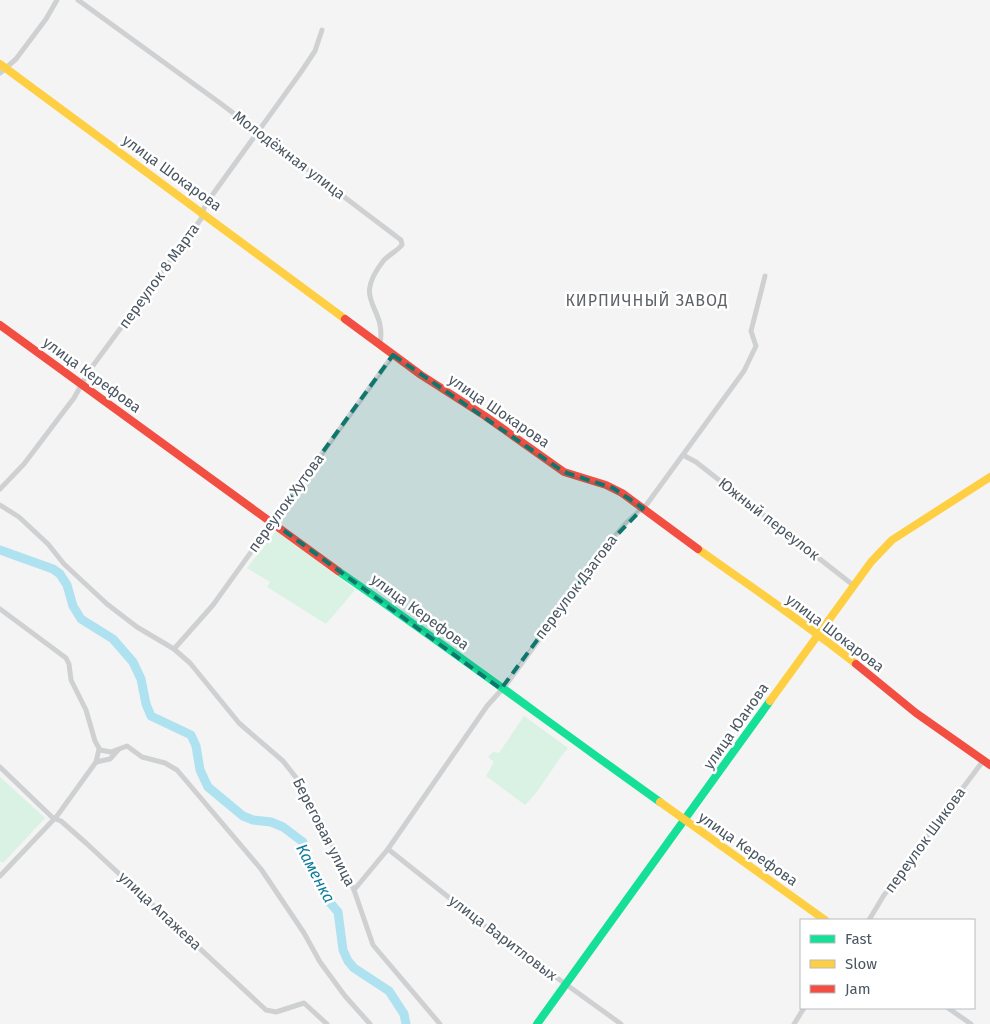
<svg xmlns="http://www.w3.org/2000/svg" width="990" height="1024" viewBox="0 0 990 1024" font-family="'Fira Sans',sans-serif">
<rect width="100%" height="100%" fill="#f4f4f4"/>
<!-- green -->
<g fill="#d9f2e3">
<path d="M277,530L355,590L326,624L267,587L270,582L247,568Z"/>
<path d="M524,716L568,748C553,765 541,790 525,805L486,776L494,762L488,757L493,752L499,753Z"/>
<path d="M0,777L45,818L3,863L0,861Z"/>
</g>
<g fill="none" stroke-linecap="round" stroke-linejoin="round">
<!-- river -->
<path stroke="#aee2f0" stroke-width="9" d="M0,550L53,569L60,574L67,585L73,606L81,619L113,639L133,662L141,679L146,704L151,716L191,735L196,746L200,770L208,787L243,816L253,820L271,822L283,827L303,842L310,865L326,898L338,912L343,950L348,961L354,968L389,991L404,1014L406,1024"/>
<!-- street -->
<g stroke="#ced0d2" stroke-width="5">
<path d="M78,0L220,103L401,240L402,245C397,251 390,254 384,260C350,303 387,304 380,344"/>
<path d="M0,73L16,59L46,19L57,0"/>
<path d="M683,455L696,462L853,585"/>
<path d="M0,489L24,464L58,419L74,398L89,371L201,219L204,208L213,194L301,72L315,51L322,30"/>
<path d="M0,505L19,517L48,544L64,564L107,604L137,627L174,649L190,663L239,723L283,761L298,780L318,815L354,890L373,945L440,1024"/>
<path d="M0,609L66,658L69,664L71,680L86,710L95,741L100,750L111,752L127,746L142,757L165,763L177,770L261,869L304,933L320,962L345,996L370,1024"/>
<path d="M174,649L213,605L393,355"/>
<path d="M99,749L96,762L110,759L118,750"/>
<path d="M0,767L53,818L61,821L86,843L266,1010L276,1012L304,1003L327,1024"/>
<path d="M388,849L481,923L621,1024"/>
<path d="M0,876L57,816L96,762"/>
<path d="M354,890L388,849L487,706L506,685L609,543L627,522L647,504L744,371L756,346L751,331L765,276"/>
<path d="M869,920L884,895L915,857L924,840L983,761"/>
<path d="M948,1008L971,1024"/>
<path d="M794,1024L804,1008"/>
</g>
<!-- fast -->
<g stroke="#16e098" stroke-width="8">
<path d="M338,571C447,646 552,725 660,802"/>
<path d="M537,1024L770,701"/>
</g>
<!-- slow -->
<g stroke="#ffcf43" stroke-width="8">
<path d="M0,64L345,319"/>
<path d="M698,549C751,587 805,623 856,664"/>
<path d="M770,701L871,562L892,540L990,477"/>
<path d="M660,802L825,920"/>
</g>
<!-- jam -->
<g stroke="#f24e42" stroke-width="8">
<path d="M345,319L421,375L485,416L564,472L606,485L622,493L698,549"/>
<path d="M0,325L338,571"/>
<path d="M856,664L916,713L990,765"/>
</g>
</g>
<!-- marked area -->
<path fill="#0f766e" fill-opacity="0.2" stroke="#0f766e" stroke-width="4" stroke-dasharray="10 6" stroke-linejoin="round" d="M393,355L564,472L613,488L643,508L609,543L501,689L272,522Z"/>
<g text-anchor="middle" stroke-width="5" stroke-linejoin="round" paint-order="stroke">
<!-- street labels -->
<g font-size="15" fill="#4a5661" stroke="#fff">
<text transform="translate(289 155) rotate(37)" y="5">Молодёжная улица</text>
<text transform="translate(172 173) rotate(36)" y="5">улица Шокарова</text>
<text transform="translate(159 276) rotate(-54)" y="5">переулок 8 Марта</text>
<text transform="translate(92 375) rotate(36)" y="5">улица Керефова</text>
<text transform="translate(499 411) rotate(34)" y="5">улица Шокарова</text>
<text transform="translate(286 503) rotate(-54)" y="5">переулок Хутова</text>
<text transform="translate(769 519) rotate(38)" y="5">Южный переулок</text>
<text transform="translate(576 587) rotate(-53)" y="5">переулок Дзагова</text>
<text transform="translate(420 612) rotate(36)" y="5">улица Керефова</text>
<text transform="translate(835 633) rotate(37)" y="5">улица Шокарова</text>
<text transform="translate(736 726) rotate(-55)" y="5">улица Юанова</text>
<text transform="translate(324 832) rotate(63)" y="5">Береговая улица</text>
<text transform="translate(925 840) rotate(-54)" y="5">переулок Шикова</text>
<text transform="translate(748 849) rotate(35)" y="5">улица Керефова</text>
<text transform="translate(160 911) rotate(43)" y="5">улица Апажева</text>
<text transform="translate(503 938) rotate(37)" y="5">улица Варитловых</text>
</g>
<!-- neighbourhood labels -->
<g font-size="16" letter-spacing="1" fill="#5f6368" stroke="#fff">
<text x="647" y="306">КИРПИЧНЫЙ ЗАВОД</text>
</g>
<!-- water labels -->
<g font-size="16" font-style="italic" fill="#0c7c9b" stroke="#fff">
<text transform="translate(316 873) rotate(62)" y="6">Каменка</text>
</g>
</g>
<!-- legend -->
<rect x="800" y="919" width="175" height="90" fill="#ffffff" stroke="#b7bbc0"/>
<rect x="810" y="935" width="25" height="8" fill="#16e098" stroke="#b7bbc0"/>
<text x="845" y="944" font-size="15" fill="#4a5661">Fast</text>
<rect x="810" y="960" width="25" height="8" fill="#ffcf43" stroke="#b7bbc0"/>
<text x="845" y="969" font-size="15" fill="#4a5661">Slow</text>
<rect x="810" y="985" width="25" height="8" fill="#f24e42" stroke="#b7bbc0"/>
<text x="845" y="994" font-size="15" fill="#4a5661">Jam</text>
</svg>
